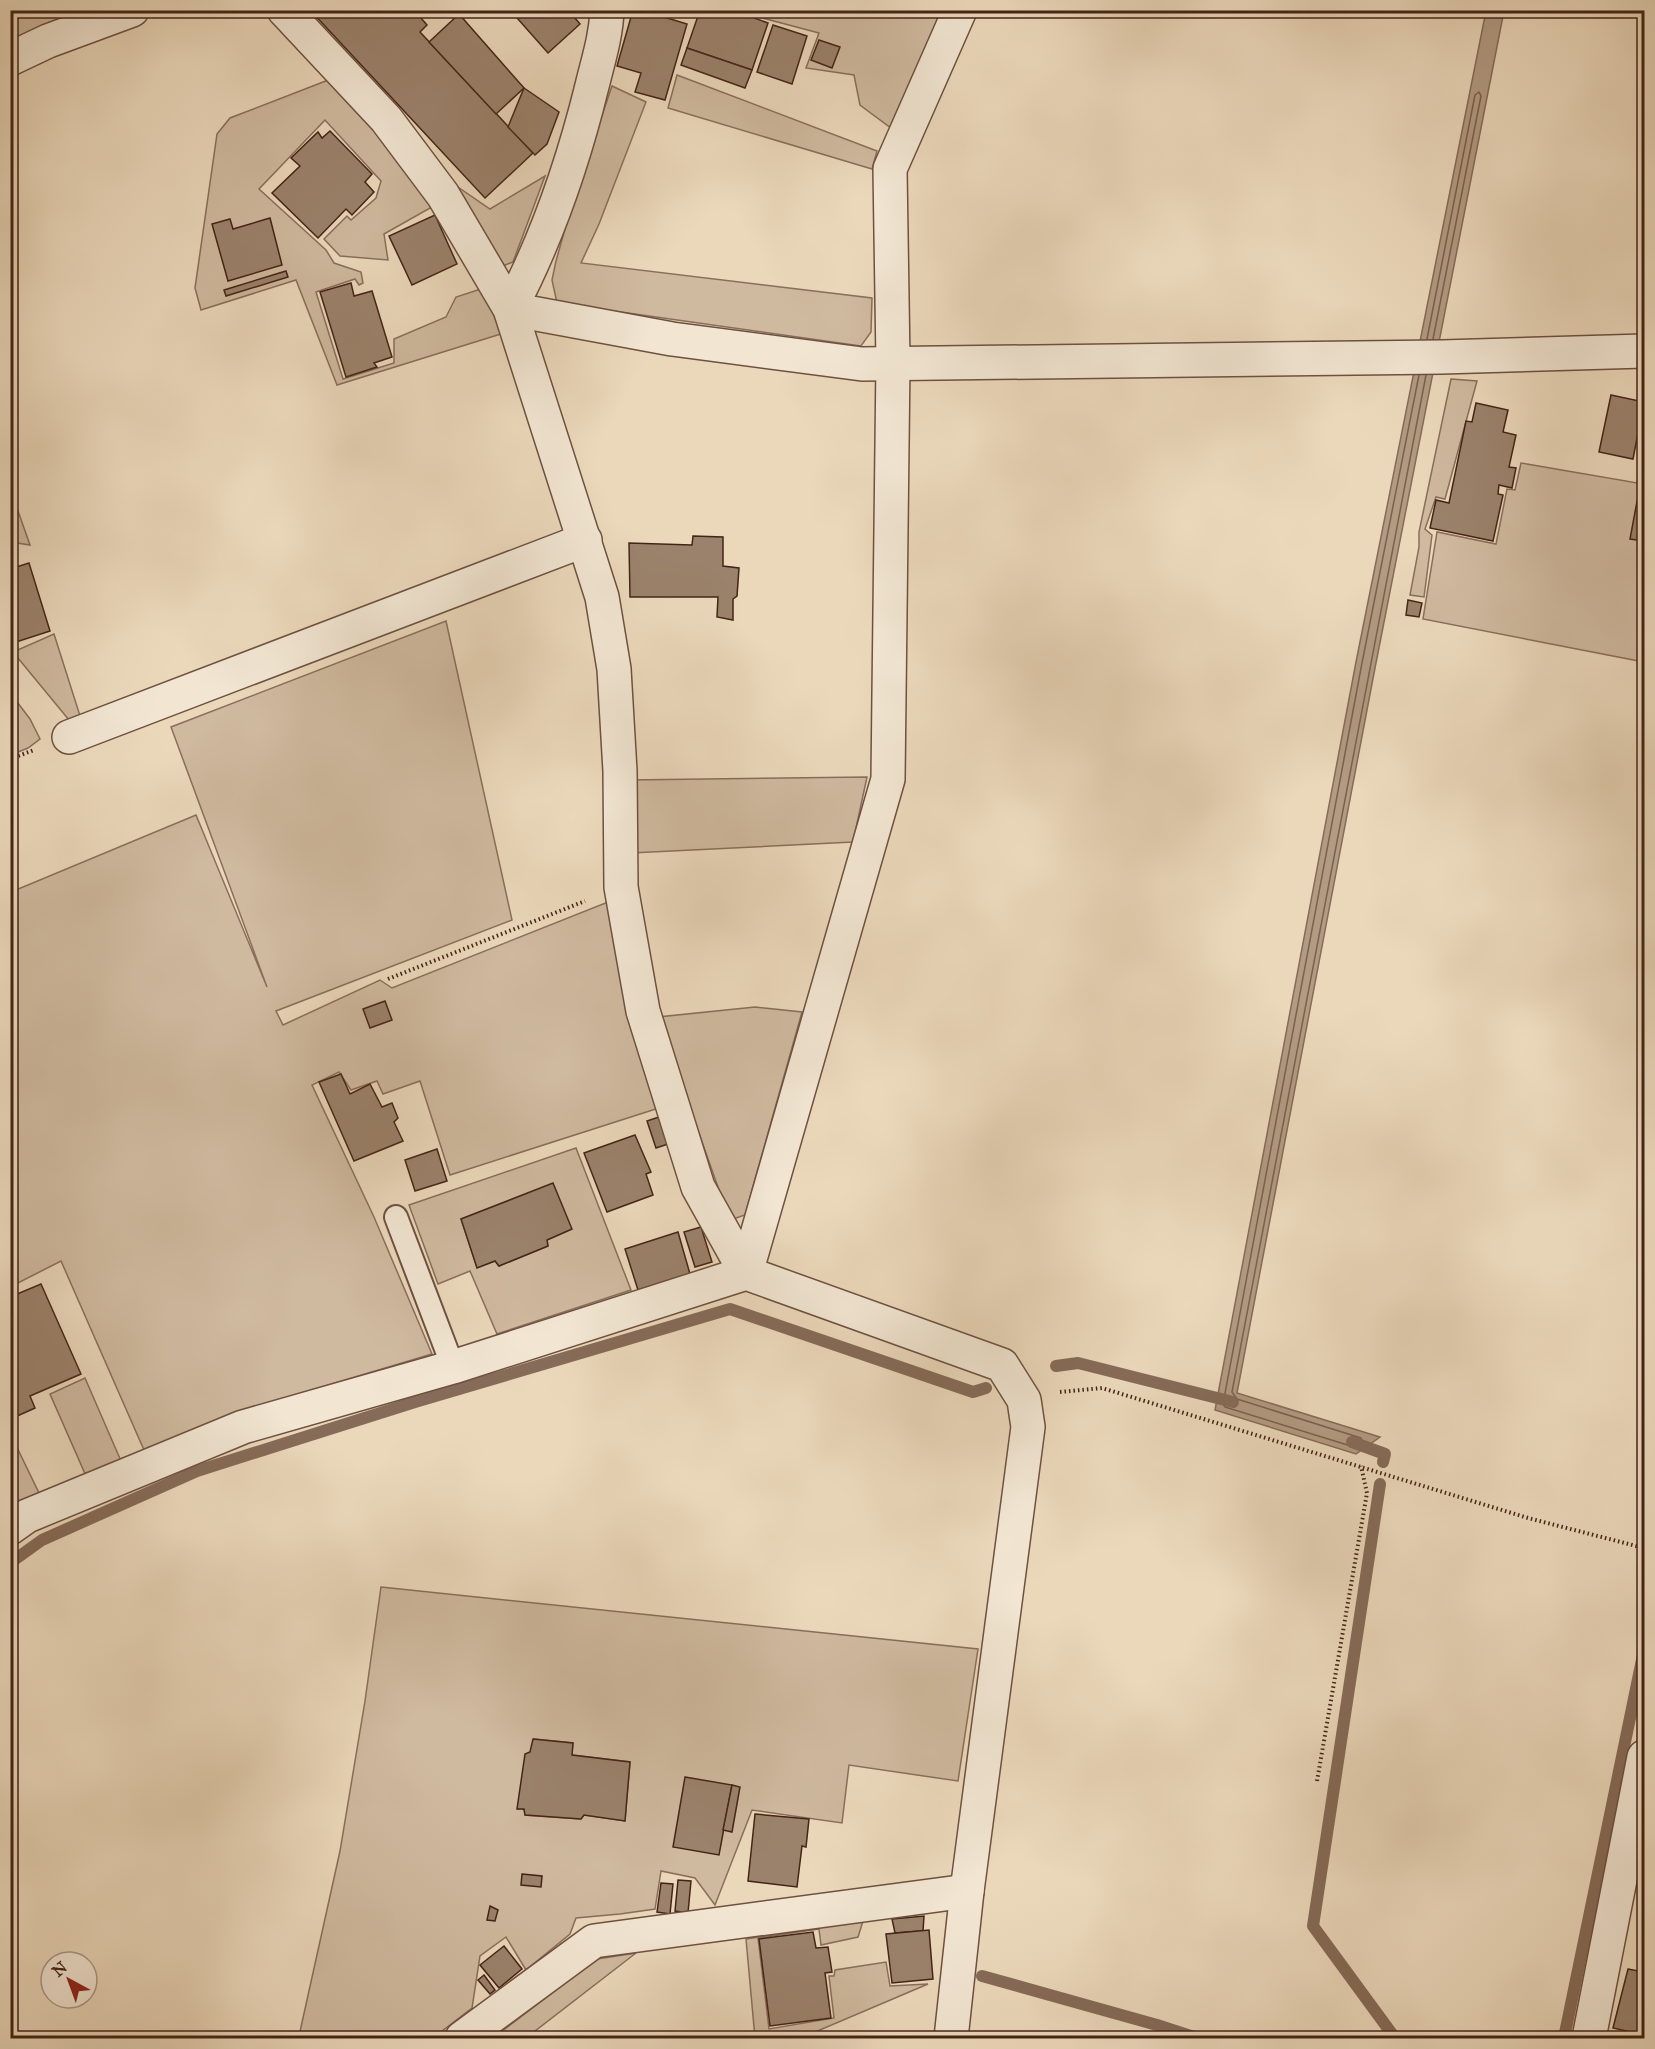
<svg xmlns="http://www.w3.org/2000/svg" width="1655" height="2049" viewBox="0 0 1655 2049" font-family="'IM FELL Great Primer',serif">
<rect width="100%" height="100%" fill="#ebd8bb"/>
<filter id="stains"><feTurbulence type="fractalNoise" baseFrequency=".00333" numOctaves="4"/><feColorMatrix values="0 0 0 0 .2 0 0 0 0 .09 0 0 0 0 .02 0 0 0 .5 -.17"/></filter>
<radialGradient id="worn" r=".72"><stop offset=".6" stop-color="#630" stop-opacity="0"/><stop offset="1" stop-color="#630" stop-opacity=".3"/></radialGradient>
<!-- green -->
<g fill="#cfb99f" stroke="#8a6e5b" stroke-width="1.5" fill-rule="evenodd">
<path d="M11,11H88L11,41Z"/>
<path d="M736,11H941L891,128L860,105L854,75L806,68L819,33Z"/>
<path d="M677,75L877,151L872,169L668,108Z"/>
<path d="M331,79L418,180L432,207L384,234L388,260L340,256L324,239L347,216L351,220L376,198L381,181L325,120L259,189L326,250L334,263L361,272L363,283L359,285L355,279L316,292L343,379L394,363V339L446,317L456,297L484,288L504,333L337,385L296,280L201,310L195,288L217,134L230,118Z"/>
<path d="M612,86L646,102L599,224L581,263L872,298L871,332L861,346L557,303L552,280L556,261L574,197Z"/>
<path d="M545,176L513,262L500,267L455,185L490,209Z"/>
<path d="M1451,379L1477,381L1445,499L1436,497L1425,529L1432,535L1424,597L1410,595L1419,547V532Z"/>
<path d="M1644,448V662L1423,619L1437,532L1496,544L1507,489L1515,490L1521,463L1637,483Z"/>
<path d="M10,491H11L30,545L11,542Z"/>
<path d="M446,621L512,920L276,1011L283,1025L380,980L392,988L608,902L659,1108L450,1175L420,1081L383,1094L377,1081L351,1090L339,1072L312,1085L374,1217L432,1354L255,1407L144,1450L61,1261L14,1285L11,1279V892L196,815L267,987L171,727Z"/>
<path d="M54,634L81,719L69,720L13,652Z"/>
<path d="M11,694L30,719L40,739L28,748L11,755Z"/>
<path d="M867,777L853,842L631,853L628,780Z"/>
<path d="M755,1007L802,1012L745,1215L733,1219L719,1190L658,1017Z"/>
<path d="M576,1148L631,1290L497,1334L470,1271L438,1284L409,1205ZM553,1184L571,1229L547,1240L548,1246L499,1266L495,1261L477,1267L461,1219Z"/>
<path d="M85,1378L121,1461L86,1476L50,1394Z"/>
<path d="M10,1433L39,1493L11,1507H10Z"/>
<path d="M381,1587L978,1649L958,1781L849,1765L842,1823L752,1810L715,1905L695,1878L661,1871L655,1909L620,1914L576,1918L570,1934L526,1970L506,1937L480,1956L472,2008L433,2038H11L10,2035L299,2036L340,1851L365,1701ZM534,1739L573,1743L572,1755L630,1762L625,1821L584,1815L581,1819L525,1815L524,1809H518Z"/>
<path d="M863,1921L858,1937L821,1945L819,1929L758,1938L769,2029L834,2018L829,1976H834L835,1970L886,1962L890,1986L928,1984L801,2038H755L746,1939Z"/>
<path d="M636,1953L526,2038H493L597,1959Z"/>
</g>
<!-- water -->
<path fill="#b29b83" stroke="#866b58" stroke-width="1.5" d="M1486,11H1504L1375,668L1237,1393L1380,1437L1356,1454L1215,1410L1356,662Z"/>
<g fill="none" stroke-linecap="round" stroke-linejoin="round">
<!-- shore -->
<g stroke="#7b604d" stroke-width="1.5">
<path d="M1427,339L1475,95L1479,92L1481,96L1433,339"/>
<path d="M1419,375L1362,663L1223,1404L1225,1407L1354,1447L1362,1442L1361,1438L1237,1399L1232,1392L1426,375"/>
</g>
<!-- stream -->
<g stroke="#866b58" stroke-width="12">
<path d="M1056,1366L1078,1363L1233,1402"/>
<path d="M1352,1442L1385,1454L1383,1462"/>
<path d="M1380,1484L1313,1926L1395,2038"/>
<path d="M10,1563L42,1540L197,1471L415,1402L730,1309L973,1392L986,1388"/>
<path d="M982,1976L1157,2025L1197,2038"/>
<path d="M1564,2038L1644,1650"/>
</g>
</g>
<!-- building -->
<g fill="#9b826c" stroke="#442417" stroke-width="1.5">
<path d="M310,10H414L427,25L420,32L533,153L485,198Z"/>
<path d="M510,10H568L580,24L548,53Z"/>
<path d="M633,10H641L687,24L665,100L635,92L641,73L617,66Z"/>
<path d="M700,10H732L768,23L752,70L687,48Z"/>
<path d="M459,14L524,88L496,114L429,42Z"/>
<path d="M773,25L807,36L792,84L757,72Z"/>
<path d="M819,40L840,47L832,68L811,60Z"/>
<path d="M687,48L752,70L745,88L681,65Z"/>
<path d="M524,88L559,112L547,144L535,155L508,127Z"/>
<path d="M330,131L372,174L365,182L374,192L352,215L346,209L318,238L272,193L300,166L291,158L318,132L322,138Z"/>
<path d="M435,215L457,264L412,285L389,236Z"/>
<path d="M270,218L282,265L228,281L212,224L230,219L233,229Z"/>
<path d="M286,271L288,277L226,296L224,290Z"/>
<path d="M351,283L354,296L372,291L392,357L374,363L377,367L346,377L320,292Z"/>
<path d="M1611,395L1644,402L1633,459L1599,452Z"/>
<path d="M1476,403L1508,410L1503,432L1516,435L1509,467L1516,468L1512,488L1499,485L1498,494L1503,495L1493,541L1430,528L1436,500L1449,503L1466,421L1472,422Z"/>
<path d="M1638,496L1644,497V541L1630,539Z"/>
<path d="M693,536L723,537V566L739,568L737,596L733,599V620L717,617L718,597H630L629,543L692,545Z"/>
<path d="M29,563L50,631L10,644V569Z"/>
<path d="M1408,600L1422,603L1419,617L1406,615Z"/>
<path d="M385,1001L392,1020L370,1028L363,1009Z"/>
<path d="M341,1074L350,1094L370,1084L382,1107L392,1103L398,1118L394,1122L403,1141L354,1161L319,1082Z"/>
<path d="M659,1117L668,1144L656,1148L647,1121Z"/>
<path d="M635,1135L651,1172L646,1174L653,1195L607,1212L584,1153Z"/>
<path d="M437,1149L447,1181L415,1191L405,1160Z"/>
<path d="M553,1183L572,1229L547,1240L548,1246L499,1266L495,1261L477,1268L461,1219Z"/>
<path d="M701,1227L712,1262L695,1267L684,1232Z"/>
<path d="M678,1232L690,1274L638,1290L625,1249Z"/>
<path d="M41,1284L81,1374L30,1396L35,1408L15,1417L10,1408V1297Z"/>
<path d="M533,1739L573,1743L572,1755L630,1762L625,1821L584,1815L581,1819L525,1815L524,1809H517L525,1754L530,1752Z"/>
<path d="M685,1777L732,1785L719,1855L673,1847Z"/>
<path d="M732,1785L740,1787L732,1832L723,1830Z"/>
<path d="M755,1814L809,1819L806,1847L802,1846L797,1887L748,1881Z"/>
<path d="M522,1874L542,1876L541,1887L521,1885Z"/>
<path d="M678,1880L691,1881L688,1913L675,1911Z"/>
<path d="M661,1883L673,1884L670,1914L657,1912Z"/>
<path d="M490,1906L498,1910L495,1921L487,1920Z"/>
<path d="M924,1916L923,1931L895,1933L892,1919Z"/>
<path d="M929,1930L933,1979L892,1983L886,1934Z"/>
<path d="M813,1932L816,1948L828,1947L832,1972L825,1973L831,2018L770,2026L759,1939Z"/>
<path d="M504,1946L522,1969L499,1988L480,1965Z"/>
<path d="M1628,1969L1644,1972V2035L1613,2028Z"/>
<path d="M484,1975L495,1990L490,1994L478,1980Z"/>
</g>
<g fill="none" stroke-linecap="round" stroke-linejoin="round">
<!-- lane casing -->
<g stroke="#6e5140" stroke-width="26">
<path id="lane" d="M396,1217L453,1367"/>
</g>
<!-- street casing -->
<g stroke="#6e5140" stroke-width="36">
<g id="street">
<path d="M284,10L386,119L443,195L510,309L602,597L614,669L620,771L621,887L643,1011L698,1187L746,1273"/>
<path d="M607,10C606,37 598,61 592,86C573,163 547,239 510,309L672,339L862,364L1442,357L1644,351"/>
<path d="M10,59L48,41L132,10"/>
<path d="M69,737L585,540"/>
<path d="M746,1273L888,779L893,362L890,169L960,10"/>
<path d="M10,1528L27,1516L243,1427L453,1367L746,1273L1002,1365L1024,1400L1028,1427L967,1891L951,2038"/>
<path d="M462,2038L594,1941L967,1891"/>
<path d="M1589,2038L1644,1757"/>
</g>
</g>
<!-- path -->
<g stroke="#442417" stroke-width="4" stroke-dasharray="1.5 3" stroke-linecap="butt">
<path d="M10,759L34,750"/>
<path d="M388,979L585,901"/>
<path d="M1060,1392L1102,1388L1528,1518L1644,1548"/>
<path d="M1317,1781L1367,1493L1361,1466"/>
</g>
<!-- lane -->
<use href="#lane" stroke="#f2e6d3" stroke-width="22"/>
<!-- street -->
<use href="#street" stroke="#f2e6d3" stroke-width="33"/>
</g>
<!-- margin -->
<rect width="1655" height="2049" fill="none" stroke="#ebd8bb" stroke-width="36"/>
<rect x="12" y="12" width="1631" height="2025" fill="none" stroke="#442417" stroke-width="3"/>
<rect x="18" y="18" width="1619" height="2013" fill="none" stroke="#442417" stroke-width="1.5"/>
<!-- north arrow -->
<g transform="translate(69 1980) rotate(319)"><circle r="28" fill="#f2e6d3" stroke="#ac9888" stroke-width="1.5"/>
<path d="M0-4.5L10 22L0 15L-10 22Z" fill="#8f2418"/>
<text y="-9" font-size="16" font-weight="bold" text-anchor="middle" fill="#442417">N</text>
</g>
<rect width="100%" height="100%" filter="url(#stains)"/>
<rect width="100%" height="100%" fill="url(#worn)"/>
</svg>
